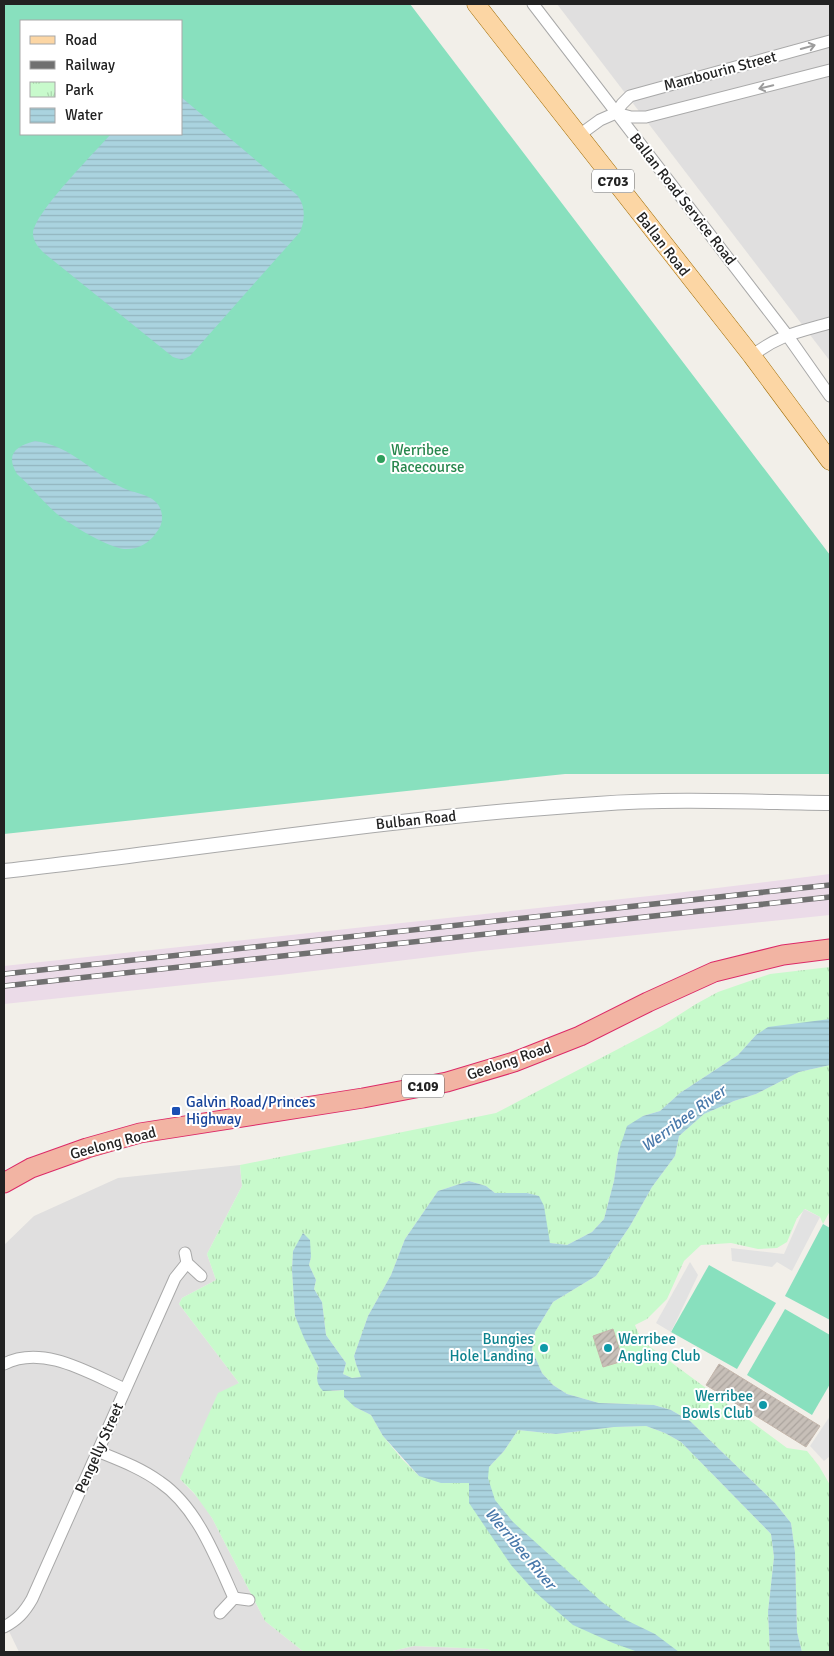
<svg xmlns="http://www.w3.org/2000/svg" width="834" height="1656" viewBox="0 0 834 1656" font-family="Signika,sans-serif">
<defs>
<pattern id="park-tufts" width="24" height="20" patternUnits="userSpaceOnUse" patternTransform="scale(1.25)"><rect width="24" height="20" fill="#c8facc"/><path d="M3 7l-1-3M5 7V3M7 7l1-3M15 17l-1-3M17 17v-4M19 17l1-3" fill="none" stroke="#acd6af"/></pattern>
<pattern id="water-rules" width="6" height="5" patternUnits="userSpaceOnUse" patternTransform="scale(1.25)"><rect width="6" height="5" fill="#aad3df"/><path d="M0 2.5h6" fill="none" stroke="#92b5bf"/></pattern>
<pattern id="building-hatch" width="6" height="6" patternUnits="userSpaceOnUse" patternTransform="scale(1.25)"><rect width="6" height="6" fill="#c7bfb8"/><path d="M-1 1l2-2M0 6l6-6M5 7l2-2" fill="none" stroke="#aba49e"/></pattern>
</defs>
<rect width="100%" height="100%" fill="#f2efe9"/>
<!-- residential -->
<g fill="#e0dfdf">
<path d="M557,4H830V361Z"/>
<path d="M240,1165L242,1186L207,1254L216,1280L182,1298L179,1304L239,1383L180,1479L201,1501L212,1518L265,1621L304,1652H19L4,1621V1245L34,1216L118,1178Z"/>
<path d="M414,1646L488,1649L493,1652H388Z"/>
</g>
<!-- railway -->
<path fill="#ebdbe8" d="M830,874V915L481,951L280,975L4,1004V966L668,894Z"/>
<!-- park -->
<g fill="url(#park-tufts)">
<path d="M830,967V1019L756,1035L738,1055L680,1093L660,1111L643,1116L618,1153L614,1181L604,1219L592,1232L567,1245L550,1243L538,1196L527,1193H495L486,1186L469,1181L438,1191L405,1239L391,1275L368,1316L354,1356L356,1364L362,1377L352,1378L343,1374L346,1363L326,1335L322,1302L314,1289L316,1280L309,1265L311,1257L304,1233L293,1251L292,1270L295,1316L319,1368L317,1376L332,1391L344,1390L355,1407L371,1415L383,1436L402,1459L419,1476L489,1467L504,1451L518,1430L556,1434L614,1427L646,1426L665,1433L681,1442L771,1534L774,1557L768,1612L770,1652H493L488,1649L414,1646L388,1652H304L265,1621L212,1518L194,1493L180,1479L218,1393L239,1383L179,1304L182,1298L216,1280L207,1254L242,1186L240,1165L496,1113L660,1027L696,1004L718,992L770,974Z"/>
<path d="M830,1065V1211L823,1224L820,1217L805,1209L797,1218L787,1242L777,1248L758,1249L731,1243L701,1245L684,1261L667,1299L647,1319L635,1325L641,1340L787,1448L807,1451L819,1466L830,1485V1652H802L797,1632L795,1552L791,1523L775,1503L690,1421L671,1410L654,1405L599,1403L567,1394L553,1385L542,1373L532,1350L535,1332L553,1302L596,1276L630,1226L652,1187L675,1156L679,1136L704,1114L734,1101L756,1094L799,1072Z"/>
</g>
<!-- pitch -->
<g fill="#88e0be" fill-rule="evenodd">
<path d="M4,4H410L830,555V774H565L4,834ZM21,21H181V134H21Z"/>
<path d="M823,1224L830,1228V1320L785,1296Z"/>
<path d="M709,1265L776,1303L737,1369L671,1332Z"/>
<path d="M785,1309L830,1335V1384L812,1415L747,1375Z"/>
</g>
<!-- parking -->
<g fill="#e2e2e2">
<path d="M804,1209L820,1217L792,1271L777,1262L772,1267L732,1261L731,1248L784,1254Z"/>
<path d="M690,1262L698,1275L671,1332L656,1323Z"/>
<path d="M830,1416V1456L824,1461L810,1446Z"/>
</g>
<!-- water -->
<g fill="url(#water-rules)">
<path d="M181,97L297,195C306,206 305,220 300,232L190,356L182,360L173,357L44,253C38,247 33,241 33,233C35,212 95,152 111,134H181Z"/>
<path d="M35,441C43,442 50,444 57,447C83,458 102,480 128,490C139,494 155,496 160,508C164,517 162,526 156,533C149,543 138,550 124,549C107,547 71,525 57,514C43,502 31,486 17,474C5,454 16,446 35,441Z"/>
<path d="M830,1019V1065L799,1072L756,1094L734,1101L704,1114L679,1136L675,1156L652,1187L630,1226L596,1276L553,1302L535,1332L532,1350L542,1373L553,1385L567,1394L599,1403L654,1405L671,1410L690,1421L775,1503L791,1523L795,1552L797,1632L802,1652H770L768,1612L774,1557L771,1534L681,1442L665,1433L646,1426L614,1427L556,1434L518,1430L504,1451L489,1467L488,1478L495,1500L513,1522L602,1602L626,1620L655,1634L679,1652H638L613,1643L573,1625L535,1592L511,1565L469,1503V1483H441L419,1476L383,1436L371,1415L355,1407L344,1397V1390L323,1391C316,1384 316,1377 319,1368L304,1338L295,1316L292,1270L293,1251L303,1233L310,1240L311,1257L309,1265L316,1280L314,1289L322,1302L326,1335L346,1363L343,1374L352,1378L361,1377L356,1364L354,1356L368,1316L391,1275L405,1239L438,1191L469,1181L486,1186L495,1193H527L539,1196L544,1206L550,1243L567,1245L592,1232L604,1219L614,1181L618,1153L627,1126L643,1116L660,1111L680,1093L738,1055L756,1035L768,1027Z"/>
</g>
<!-- building -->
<g fill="url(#building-hatch)" stroke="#c4b6ab">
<path d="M613,1329L623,1361L603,1367L593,1336Z"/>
<path d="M719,1364L820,1426L806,1447L706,1385Z"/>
</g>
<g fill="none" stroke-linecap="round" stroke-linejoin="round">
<!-- minor casing -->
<g stroke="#a9a9a9" stroke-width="13">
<g id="minor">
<path d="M533,4L787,335L830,396"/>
<path d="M616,113L631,117H646L830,70"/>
<path d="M578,136L600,120L616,113L622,104L630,96L830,41"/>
<path d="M752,356C778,335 799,332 830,323"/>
<path d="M185,1253L187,1263L201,1276"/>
<path d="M4,1364C43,1344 89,1373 125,1389"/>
<path d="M97,1451C119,1460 141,1468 160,1482C197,1507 216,1558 234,1598"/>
<path d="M220,1613L234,1598L249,1600"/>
<path d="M4,1627C17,1620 24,1613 32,1599L175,1278L187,1263"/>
</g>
</g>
<!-- tertiary casing -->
<g stroke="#a9a9a9" stroke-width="16">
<path id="tertiary" d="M4,871C201,849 398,817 597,804C674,798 753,802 830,803"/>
</g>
<!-- primary casing -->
<g stroke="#a06b00" stroke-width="19">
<path id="primary" d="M476,4L752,356L830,461"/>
</g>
<!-- trunk casing -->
<g stroke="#dc2a67" stroke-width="21">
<path id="trunk" d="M4,1183L31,1168L87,1148L140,1133L363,1098L447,1082L514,1062L580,1036L648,1002L714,972L783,955L830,949"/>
</g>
<!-- minor -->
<use href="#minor" stroke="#fff" stroke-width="11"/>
<!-- tertiary -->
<use href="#tertiary" stroke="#fff" stroke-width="14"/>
<!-- primary -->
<use href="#primary" stroke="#fcd6a4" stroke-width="18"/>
<!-- trunk -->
<use href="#trunk" stroke="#f2b4a3" stroke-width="19"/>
<!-- rail casing -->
<g stroke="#707070" stroke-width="5.5">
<g id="rail">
<path d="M4,974L830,885"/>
<path d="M4,986L830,897"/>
</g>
</g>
<!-- rail -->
<use href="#rail" stroke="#fff" stroke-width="4" stroke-dasharray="11" stroke-linecap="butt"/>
</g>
<!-- one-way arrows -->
<defs><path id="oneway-shaft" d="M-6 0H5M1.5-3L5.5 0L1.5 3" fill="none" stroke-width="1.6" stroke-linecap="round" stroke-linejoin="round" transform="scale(1.25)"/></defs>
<g stroke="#9c9c9c">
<use href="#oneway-shaft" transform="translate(808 47) rotate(-15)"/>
<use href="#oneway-shaft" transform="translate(766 87) rotate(166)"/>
</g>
<!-- markers -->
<circle fill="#2e9e5b" stroke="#fff" stroke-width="2" cx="381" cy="459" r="5"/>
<rect fill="#1a4fb4" stroke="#fff" stroke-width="2" x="171" y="1106" width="10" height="10" rx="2.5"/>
<g fill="#0f9aa8" stroke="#fff" stroke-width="2">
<circle cx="544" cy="1348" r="5"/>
<circle cx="608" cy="1348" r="5"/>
<circle cx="763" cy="1405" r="5"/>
</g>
<g text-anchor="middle" stroke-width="4" stroke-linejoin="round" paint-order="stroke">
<!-- shield labels -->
<g fill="#fff" stroke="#646464" stroke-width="1">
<rect x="592" y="169.5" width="42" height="23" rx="4"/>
<rect x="402" y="1074.5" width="42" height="23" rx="4"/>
</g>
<g font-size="14" font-weight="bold" fill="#222">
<text x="613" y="186">C703</text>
<text x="423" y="1091">C109</text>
</g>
<!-- street labels -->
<g font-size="15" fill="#222" stroke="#fff">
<text transform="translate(720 71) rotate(-15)" y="5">Mambourin Street</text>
<text transform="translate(683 199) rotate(52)" y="5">Ballan Road Service Road</text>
<text transform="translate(663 244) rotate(52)" y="5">Ballan Road</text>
<text transform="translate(416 820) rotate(-6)" y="5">Bulban Road</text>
<text transform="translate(509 1061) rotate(-19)" y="5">Geelong Road</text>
<text transform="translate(113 1143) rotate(-15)" y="5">Geelong Road</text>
<text transform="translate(99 1448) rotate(-66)" y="5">Pengelly Street</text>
</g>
<!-- leisure labels -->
<g font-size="15" fill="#27864d" stroke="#fff" text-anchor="start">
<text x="391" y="455">Werribee<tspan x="391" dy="17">Racecourse</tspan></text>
</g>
<!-- transit labels -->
<g font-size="15" fill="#164399" stroke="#fff" text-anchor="start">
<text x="186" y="1107">Galvin Road/Princes<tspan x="186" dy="17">Highway</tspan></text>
</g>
<!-- culture labels -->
<g font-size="15" fill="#0d838f" stroke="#fff" text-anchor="end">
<text x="534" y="1344">Bungies<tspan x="534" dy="17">Hole Landing</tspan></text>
<text x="618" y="1344" text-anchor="start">Werribee<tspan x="618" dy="17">Angling Club</tspan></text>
<text x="753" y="1401">Werribee<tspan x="753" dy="17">Bowls Club</tspan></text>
</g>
<!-- water labels -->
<g font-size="16" font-style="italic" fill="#4a7aab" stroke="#fff">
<text transform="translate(683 1118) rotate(-36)" y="6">Werribee River</text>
<text transform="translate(521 1548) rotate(50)" y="6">Werribee River</text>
</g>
</g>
<!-- border -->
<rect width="834" height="1656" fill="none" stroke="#222222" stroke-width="10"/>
<!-- legend -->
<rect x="20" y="20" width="162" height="115" fill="#ffffff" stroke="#a7a7a7"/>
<rect x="30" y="36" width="25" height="8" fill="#fcd6a4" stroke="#a7a7a7"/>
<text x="65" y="45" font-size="15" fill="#222222">Road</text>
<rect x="30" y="61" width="25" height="8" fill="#707070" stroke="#a7a7a7"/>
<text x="65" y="70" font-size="15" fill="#222222">Railway</text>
<rect x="30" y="82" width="25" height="15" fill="url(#park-tufts)" stroke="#a7a7a7"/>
<text x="65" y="95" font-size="15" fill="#222222">Park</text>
<rect x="30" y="108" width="25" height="15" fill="url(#water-rules)" stroke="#a7a7a7"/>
<text x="65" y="120" font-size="15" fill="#222222">Water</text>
</svg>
